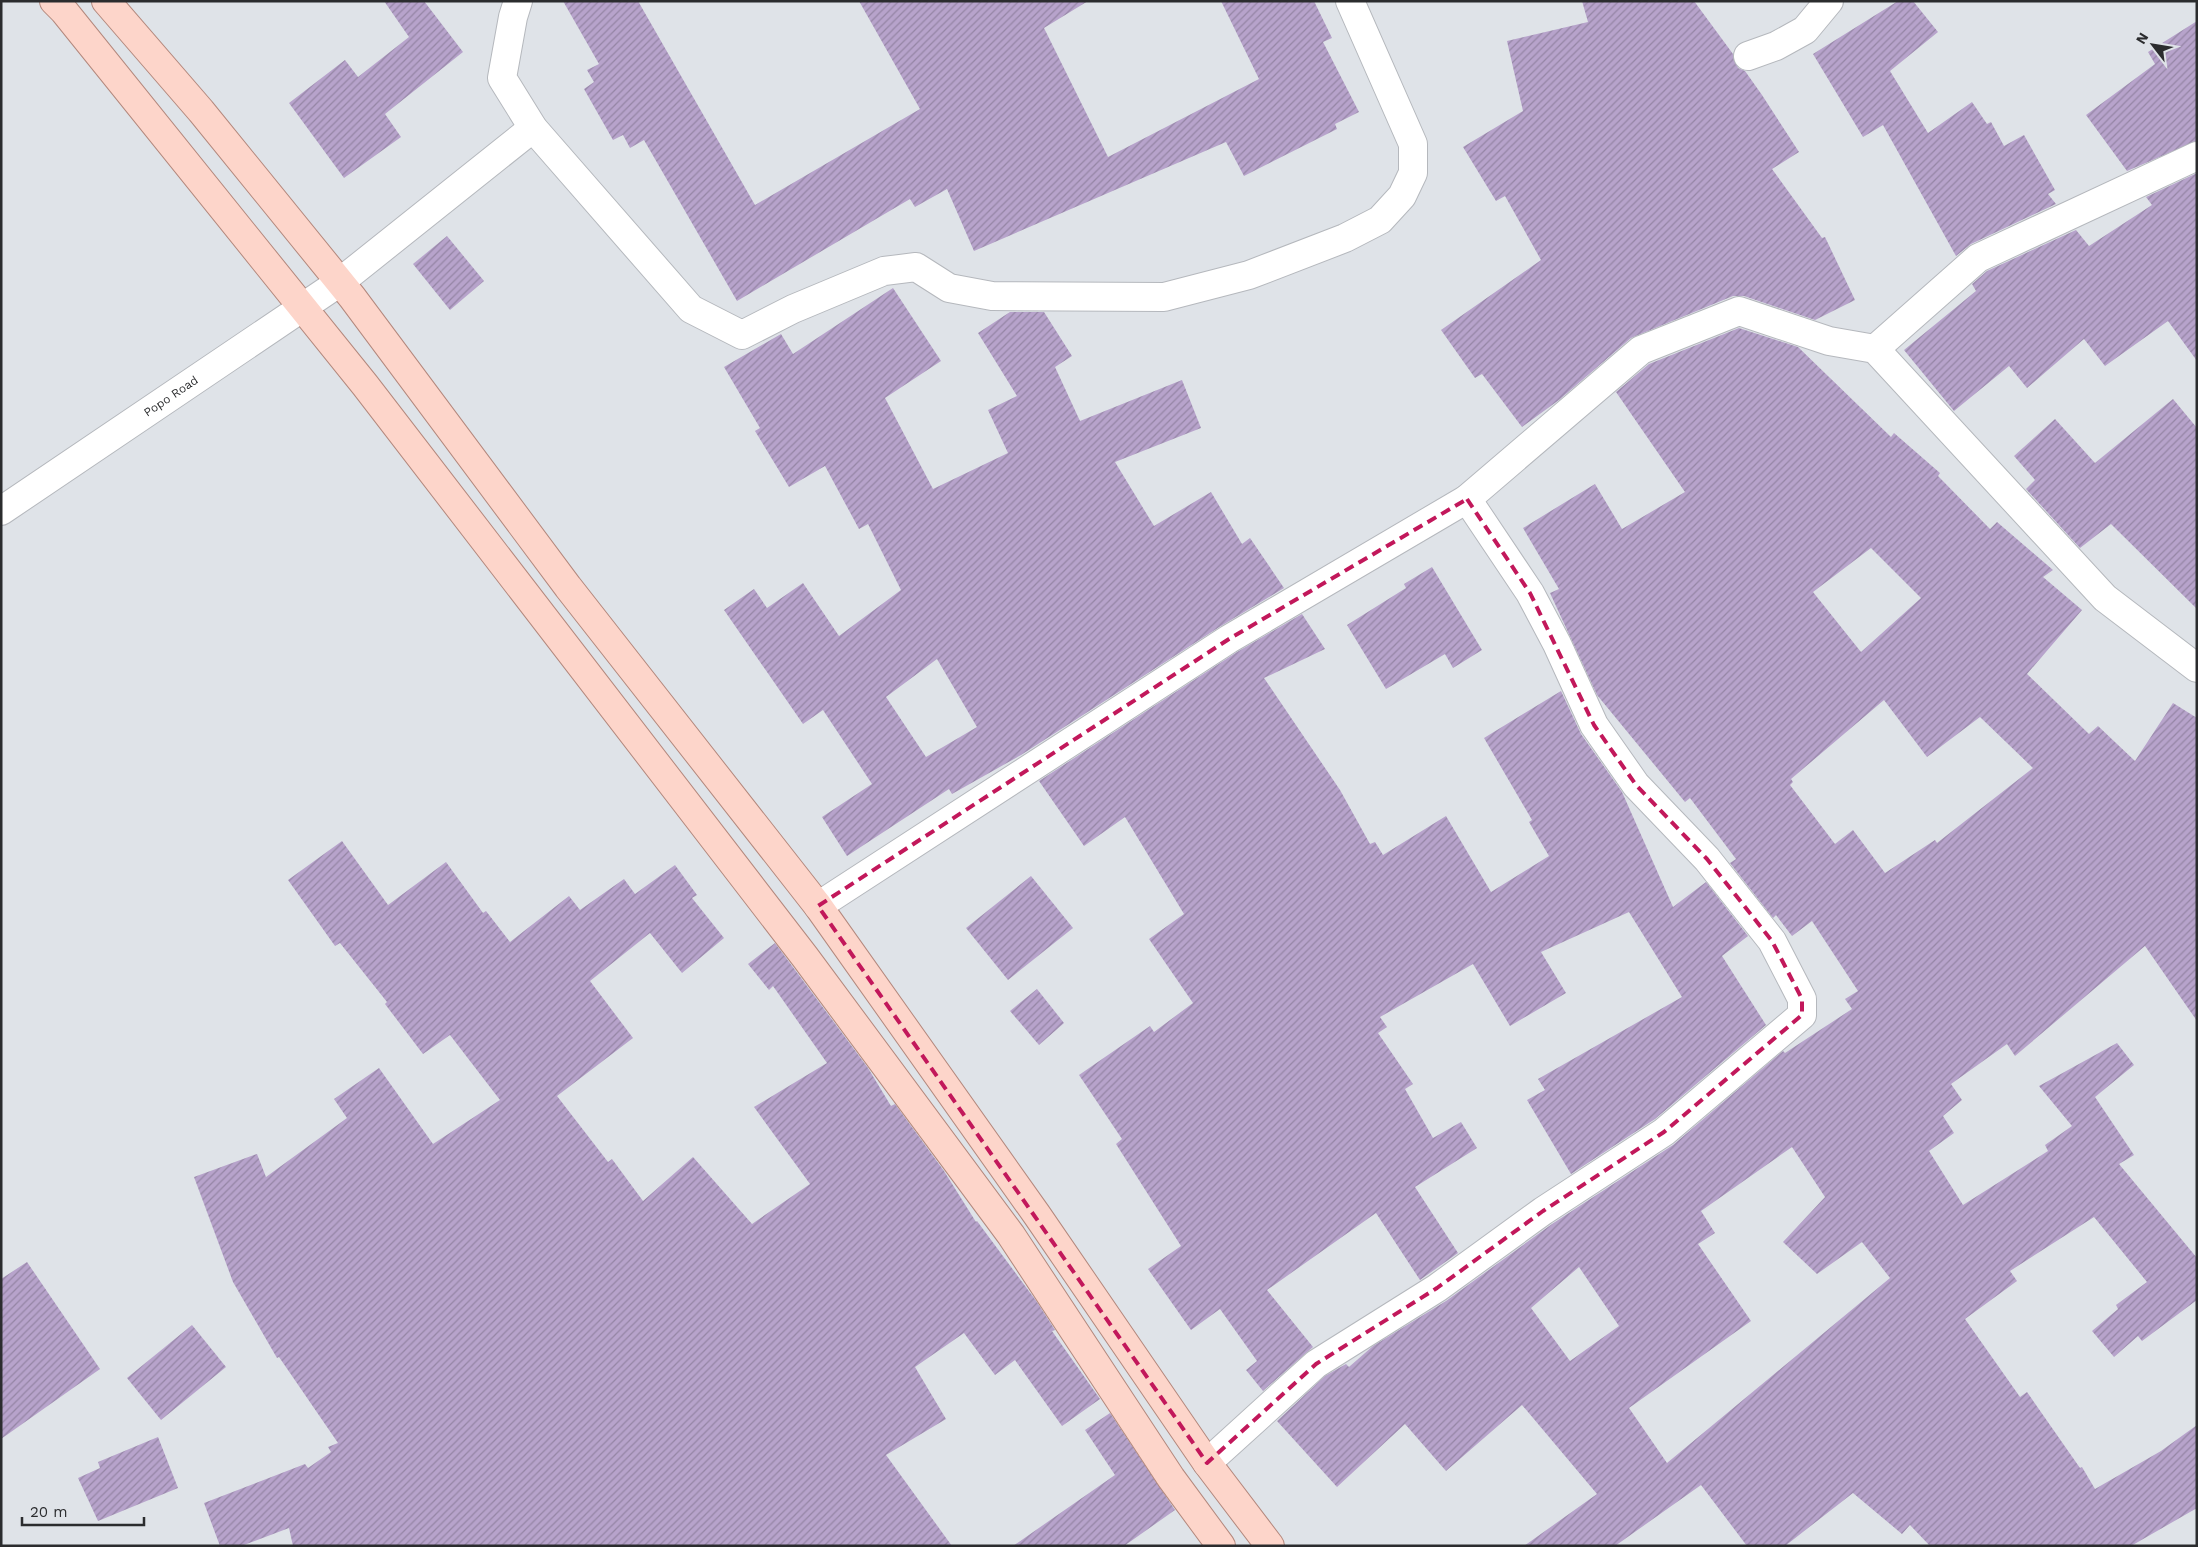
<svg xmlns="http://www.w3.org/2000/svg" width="2198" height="1547" viewBox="0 0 2198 1547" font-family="'Work Sans',sans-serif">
<defs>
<pattern id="building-hatch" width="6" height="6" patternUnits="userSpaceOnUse" patternTransform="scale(1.25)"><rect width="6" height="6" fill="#b7a3cb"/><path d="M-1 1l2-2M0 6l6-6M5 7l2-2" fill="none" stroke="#9585a5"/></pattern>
</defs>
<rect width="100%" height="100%" fill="#dfe3e8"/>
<!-- building -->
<g fill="url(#building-hatch)" fill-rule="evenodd">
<path d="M384,1H424L463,52L385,114L401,137L344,178L289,103L345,60L358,77L409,37Z"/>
<path d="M563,1H638L755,205L920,109L859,1H1088L1044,28L1108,157L1259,79L1221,1H1314L1332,38L1323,42L1359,112L1335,124L1337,129L1244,176L1226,142L974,251L947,189L915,207L910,199L737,301L644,140L630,148L623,135L613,140L584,89L594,82L587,70L599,64Z"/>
<path d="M1582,1H1694L1733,54L1738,68L1745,71L1762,95L1799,152L1772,169L1822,238L1825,237L1855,300L1815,320L1744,296H1733L1631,338L1559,400L1522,427L1482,374L1475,378L1441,330L1541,260L1505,196L1496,201L1463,147L1523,111L1507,41L1588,22Z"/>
<path d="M1898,1H1913L1938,32L1890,71L1928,133L1972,102L1987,124L1991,122L2004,146L2024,135L2055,190L2048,194L2056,204L1971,244L1956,256L1883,125L1863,137L1813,54Z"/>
<path d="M2197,21V141L2127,171L2086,115L2155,64L2148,52Z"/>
<path d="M2197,173V361L2168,321L2105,366L2084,339L2027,388L2009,366L1954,411L1904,350L1976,291L1972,284L1987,271L2076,230L2089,246L2152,205L2146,197Z"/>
<path d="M447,236L484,281L450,310L413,264Z"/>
<path d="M893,288L941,361L885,398L933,489L1008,453L988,410L1017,396L978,333L1010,312H1044L1072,356L1055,367L1080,421L1182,380L1201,428L1115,462L1154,526L1211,492L1242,544L1250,538L1284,588L1221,626L1021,755L952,794L949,789L847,856L822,817L872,784L823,710L803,724L724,610L754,589L767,608L803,583L839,636L901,590L868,524L859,529L825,466L789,487L755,431L760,428L724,367L781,334L793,354ZM937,659L977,727L926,757L886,697Z"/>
<path d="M1739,328L1798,347L1891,437L1894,433L1940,473L1938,476L1990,529L1997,522L2053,570L2043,577L2082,610L2027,674L2089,734L2098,726L2135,761L2173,703L2197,718V1021L2145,946L2015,1056L2007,1044L1951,1084L1962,1100L1943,1116L1954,1133L1929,1151L1963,1205L2048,1151L2045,1145L2072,1126L2039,1086L2117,1043L2134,1065L2095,1097L2134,1155L2119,1164L2197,1258V1300L2142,1341L2138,1336L2114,1357L2092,1331L2118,1309L2116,1305L2147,1282L2094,1217L2010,1271L2017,1281L1965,1319L2020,1397L2027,1392L2080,1468L2082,1467L2095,1489L2161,1451L2197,1425V1508L2131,1546H1930L1910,1525L1902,1534L1853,1493L1785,1546H1747L1701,1485L1615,1546H1524L1597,1494L1522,1405L1446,1471L1405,1424L1337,1487L1277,1421L1325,1376L1346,1364L1349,1367L1373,1346L1446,1301L1552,1224L1673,1145L1783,1051L1785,1053L1852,1009L1845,999L1858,991L1812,921L1792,936L1776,915L1773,918L1730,863L1736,859L1690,798L1685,802L1597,695L1550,593L1559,589L1523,528L1595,484L1622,529L1685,492L1616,392L1649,364ZM1871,548L1921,598L1861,652L1813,592ZM1884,700L1927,757L1980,717L2033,768L1937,843L1935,840L1885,873L1853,830L1835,844L1790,785L1793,782L1791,779ZM1792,1147L1825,1197L1783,1242L1817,1274L1862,1242L1890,1278L1667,1463L1629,1408L1751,1321L1698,1244L1715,1233L1701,1211ZM1579,1267L1619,1326L1570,1361L1531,1308Z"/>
<path d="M2173,399L2197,428V609L2111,524L2080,548L2026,489L2035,480L2014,456L2055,419L2095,463Z"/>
<path d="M1432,567L1482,650L1453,668L1445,654L1386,689L1347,625L1406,588L1404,584Z"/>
<path d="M1302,614L1325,649L1264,678L1340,790L1370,844L1375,842L1383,855L1446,816L1491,892L1549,856L1529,822L1532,820L1484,738L1561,691L1581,734L1622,792L1673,907L1706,882L1748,936L1722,956L1766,1025L1655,1119L1571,1174L1527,1100L1545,1090L1538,1079L1682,997L1629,912L1541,952L1566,993L1510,1026L1473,964L1380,1017L1387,1027L1378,1033L1413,1084L1405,1089L1433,1138L1461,1122L1477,1148L1415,1187L1458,1253L1420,1280L1376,1213L1267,1290L1313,1347L1263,1391L1246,1370L1257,1361L1220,1309L1191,1330L1148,1269L1181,1246L1116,1144L1122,1139L1079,1075L1150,1026L1154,1032L1193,1003L1149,939L1184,914L1125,817L1084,846L1039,781L1237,652Z"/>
<path d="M342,841L388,905L446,862L483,913L486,911L510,942L569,896L580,910L624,879L635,894L675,865L697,895L692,898L724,938L682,973L650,933L590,981L633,1038L557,1096L608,1162L612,1159L643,1201L693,1157L752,1224L810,1184L754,1107L827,1063L773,986L769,990L748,964L775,943L868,1068L891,1106L895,1104L944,1171L976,1222L977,1221L1037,1302L1055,1330L1052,1331L1100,1399L1062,1426L1015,1360L995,1375L964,1333L915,1367L946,1419L886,1455L952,1546H293L289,1528L241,1546H220L204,1503L305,1464L308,1468L331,1452L328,1447L338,1443L279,1357L277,1358L233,1282L194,1177L257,1154L266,1177L347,1118L334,1099L379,1068L433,1144L500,1100L450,1035L423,1054L385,1004L387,1002L340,943L335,946L288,880Z"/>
<path d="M1031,876L1073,928L1008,980L966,928Z"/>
<path d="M1037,989L1064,1023L1039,1045L1010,1011Z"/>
<path d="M27,1262L100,1369L1,1439V1279Z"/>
<path d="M192,1325L226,1367L161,1420L127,1378Z"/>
<path d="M1110,1413L1175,1510L1124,1546H1013L1115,1475L1085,1430Z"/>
<path d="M158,1437L178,1488L98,1521L78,1478L100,1468L98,1462Z"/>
</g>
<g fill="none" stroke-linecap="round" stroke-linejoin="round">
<!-- minor casing -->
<g stroke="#b5b8bd" stroke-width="30">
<g id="minor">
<path d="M518,1L513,17L502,78L533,128L691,309L742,335L793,309L884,271L916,267L949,288L992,296L1164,297L1249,275L1345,238L1380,220L1402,196L1413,173V144L1350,1"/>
<path d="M1748,56L1776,46L1805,30L1829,1"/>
<path d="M340,282L533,128"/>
<path d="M1875,349L1978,258L2197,156"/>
<path d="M818,906L1229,639L1467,499L1641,350L1739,311L1829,341L1875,349L2105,598L2197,668"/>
<path d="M1207,1463L1316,1364L1437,1288L1543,1211L1664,1132L1802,1015V999L1772,941L1707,859L1636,785L1594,725L1557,644L1530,593L1467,499"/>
</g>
</g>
<!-- secondary casing -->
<g stroke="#b5b8bd" stroke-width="30">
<g id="secondary">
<path id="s1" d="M1,511L340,282"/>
</g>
</g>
<!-- primary casing -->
<g stroke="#b3887d" stroke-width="30">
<g id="primary">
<path d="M54,1L64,11L365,385L805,957L1011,1235L1171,1478L1221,1546"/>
<path d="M106,1L201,111L352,297L568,587L818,906L1037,1215L1207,1463L1270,1546"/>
</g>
</g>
<!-- minor -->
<use href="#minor" stroke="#fff" stroke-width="28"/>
<!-- secondary -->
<use href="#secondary" stroke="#fff" stroke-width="28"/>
<!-- primary -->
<use href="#primary" stroke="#fdd5ca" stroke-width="28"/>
</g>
<!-- marked area -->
<path fill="none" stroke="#c2185b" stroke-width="4" stroke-dasharray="10 6" stroke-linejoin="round" d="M1467,499L1530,593L1594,725L1636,785L1707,859L1772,941L1802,999V1015L1664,1132L1543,1211L1437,1288L1316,1364L1207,1463L818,906L1229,639Z"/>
<g text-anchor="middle" stroke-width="4" stroke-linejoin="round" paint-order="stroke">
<!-- street labels -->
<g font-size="12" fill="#2b2c2e" stroke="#dfe3e8">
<text dy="4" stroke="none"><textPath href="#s1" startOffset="205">Popo Road</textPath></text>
</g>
</g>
<!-- border -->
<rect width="2198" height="1547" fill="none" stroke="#2b2c2e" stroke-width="5"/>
<!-- north arrow -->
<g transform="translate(2153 45) rotate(301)" stroke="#dfe3e8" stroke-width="4" paint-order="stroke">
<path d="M0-4L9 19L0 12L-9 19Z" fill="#2b2c2e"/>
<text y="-8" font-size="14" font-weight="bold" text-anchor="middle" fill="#2b2c2e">N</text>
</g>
<!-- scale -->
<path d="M22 1517v8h122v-8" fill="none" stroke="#2b2c2e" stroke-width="2.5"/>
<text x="30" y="1517" font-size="15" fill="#2b2c2e" stroke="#dfe3e8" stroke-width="4" paint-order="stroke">20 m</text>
</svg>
